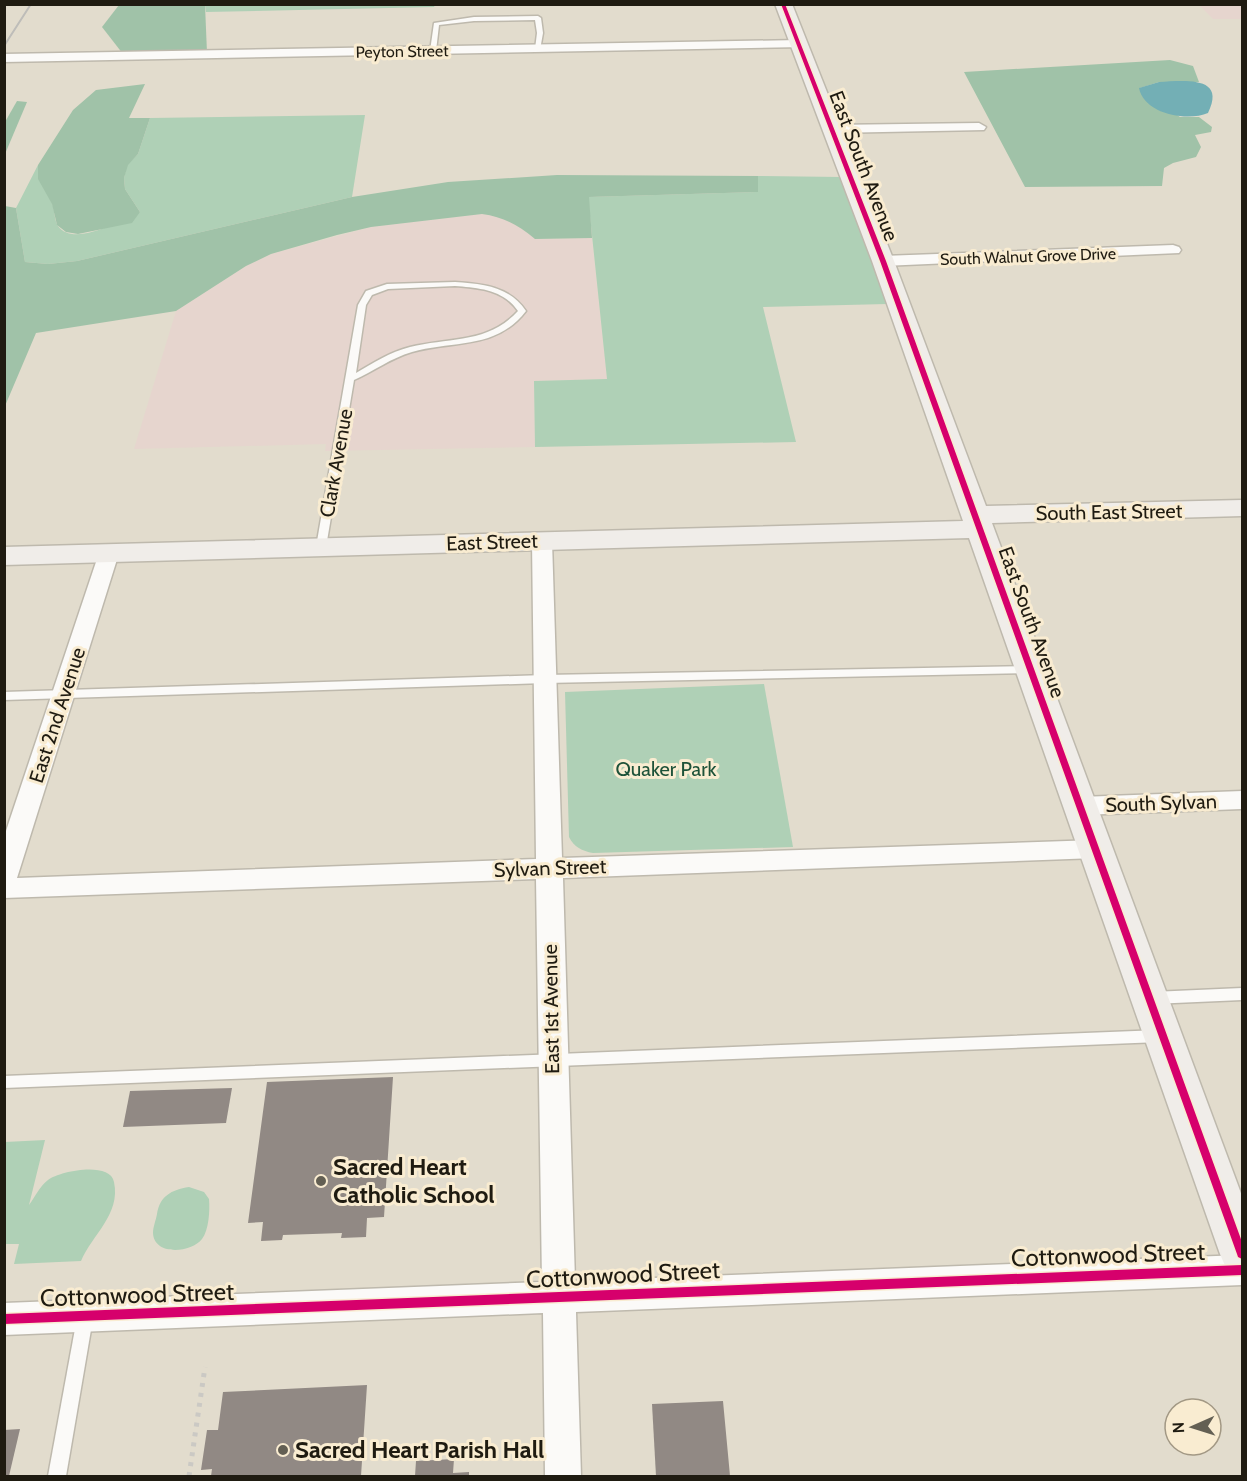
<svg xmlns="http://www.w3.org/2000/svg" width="1247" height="1481" viewBox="0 0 1247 1481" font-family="Cabin,sans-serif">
<rect width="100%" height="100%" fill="#e2dccd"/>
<!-- industrial -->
<g fill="#e6d5ce">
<path d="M1199,5H1242V19H1213Z"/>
<path d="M482,214L500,216L516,223L536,239L592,238L607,379L534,381L535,447L325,451L326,444L134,449L176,311L246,266L271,254L371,227Z"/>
</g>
<!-- green -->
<g fill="#afd0b6">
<path d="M205,5V4L435,5L434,7L206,12Z"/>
<path d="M365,115L352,197L77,261L48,264L25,262L16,208L38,165C38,183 45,188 52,203C55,210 54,220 58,226C73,248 122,220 140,212L125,189L124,178L127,165L138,154L150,118Z"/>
<path d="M758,176L841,177L887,304L763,307L796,442L535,447L534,381L607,379L588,197L757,192Z"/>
<path d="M764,684L793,847L593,853C582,851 574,847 569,837L565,692Z"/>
<path d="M45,1140L29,1205C35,1197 39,1187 48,1180C60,1171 110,1161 114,1182C121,1214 92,1235 81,1261L14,1264L19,1244H5V1142Z"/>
<path d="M189,1187L204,1192L209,1199C210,1210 209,1230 202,1239C191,1253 154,1256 153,1233C153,1227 156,1220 157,1214C160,1196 171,1190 189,1187Z"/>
</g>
<!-- forest -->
<g fill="#a0c2a8">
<path d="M119,5H205L207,53L123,54L102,27Z"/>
<path d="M1170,60L1193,66L1199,82H1159L1140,88L1180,117H1199L1212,127L1211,132L1195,135L1201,147L1196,157L1173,163L1164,168L1162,186L1025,187L964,72Z"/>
<path d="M145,84L129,118H150L138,154L128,165L124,178L125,189L140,212L132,223L78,234L66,232L57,225L52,204L38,179V165L73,110L96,90Z"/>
<path d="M17,101L27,102L5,154V122Z"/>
<path d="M557,175L758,176V192L589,197L592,238L535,239C518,225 504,217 482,214L371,227L337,235L271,254L246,266L176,311L36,333L5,406V206L16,208L25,262L48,264L77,261L352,197L448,182Z"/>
</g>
<!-- water -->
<path fill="#73afb5" d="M1159,82C1183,81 1227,75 1208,113C1187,122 1144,114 1139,88Z"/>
<!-- building -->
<g fill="#918984">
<path d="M393,1077L384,1217L367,1218L366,1237L341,1238L342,1233L283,1235L282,1240L261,1241L263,1222L248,1223L267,1082Z"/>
<path d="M232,1088L226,1123L123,1127L130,1091Z"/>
<path d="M367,1385L361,1476H211L212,1469L201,1470L207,1430H218L223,1392Z"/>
<path d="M723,1401L730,1476H656L652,1404Z"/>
<path d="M20,1429L9,1476H4V1430Z"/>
<path d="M454,1459L453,1473L469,1472V1476H415L416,1461Z"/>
</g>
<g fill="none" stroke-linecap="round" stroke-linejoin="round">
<!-- lane casing -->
<g stroke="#beb9ad" stroke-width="3">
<g id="lane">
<path d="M538,16L541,18L543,33L540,50L535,49L537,33L535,20L474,21L439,25L436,51L433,53L430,51L434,23L474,17Z"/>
<path d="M455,282C483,284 509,286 526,311C496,350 455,340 412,352C391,358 374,371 354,380L326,547L325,549H317L316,547L358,305L366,291L387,284ZM455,286C478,288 503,289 518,311C488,344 450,337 410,347C390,352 373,363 356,373L366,305L372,295L388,289Z"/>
<path d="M1032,666L1038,670L1036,673L545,683L4,700V692L545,675Z"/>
<path d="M1242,988V1000L1152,1004L1147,1002L1145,998L1147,994L1152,992Z"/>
<path d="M1160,1030L1165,1032L1167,1036L1165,1040L1160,1042L4,1088V1076Z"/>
<path d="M85,1310L91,1312L93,1318L66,1476H48L77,1318L79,1312Z"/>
</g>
</g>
<!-- street casing -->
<g stroke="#beb9ad" stroke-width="3">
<g id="street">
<path d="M799,40L805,44L804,47L4,62V54Z"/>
<path d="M979,123L986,127L984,130L832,133L825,129L832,125Z"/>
<path d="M1173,245L1179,247L1181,250L1179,253L883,266L875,261L883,256Z"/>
<path d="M542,535L549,537L552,541L562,858L1096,840L1105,842L1109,849L1105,856L1096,858L563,878L575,1281L1242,1255V1285L576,1312L581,1476H545L543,1313L4,1335V1303L542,1282L536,879L4,898V837L99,553L102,549L109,547L116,549L119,553L17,878L536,859L532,541L535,537Z"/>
<path d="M1242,791V809L1080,815L1071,812L1067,806L1071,800L1080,797Z"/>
</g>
</g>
<!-- secondary casing -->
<g stroke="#beb9ad" stroke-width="3">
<path id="secondary" d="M775,4H792L894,261L986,506L1242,500V516L992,523L1242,1196V1274L1226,1268L1220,1254L969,538L4,565V547L963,521L872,261Z"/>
</g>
<!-- path -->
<path stroke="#cbc9c4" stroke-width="5" stroke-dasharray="4 6" stroke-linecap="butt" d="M189,1476L205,1367"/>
<!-- lane -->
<use href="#lane" fill="#fbfaf8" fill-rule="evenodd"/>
<!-- street -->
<use href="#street" fill="#fbfaf8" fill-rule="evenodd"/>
<!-- secondary -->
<use href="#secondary" fill="#f0ede9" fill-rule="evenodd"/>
<!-- rail -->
<path stroke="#bebdb9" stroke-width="2" d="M4,46L31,4"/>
<!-- cycleway casing -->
<g stroke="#f9ecd1" stroke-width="3">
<g id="cycleway">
<path d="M781,4H785L886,261L1242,1242V1259L1238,1257L1237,1254L880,261Z"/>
<path d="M1242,1265V1275L4,1324V1314Z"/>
</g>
</g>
<!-- cycleway -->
<use href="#cycleway" fill="#d6006c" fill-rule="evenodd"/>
</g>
<!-- markers -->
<g fill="#635f53" stroke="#f9ecd1" stroke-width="2">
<circle cx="321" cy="1181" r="6"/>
<circle cx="283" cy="1450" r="6"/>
</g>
<g text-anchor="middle" stroke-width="6" stroke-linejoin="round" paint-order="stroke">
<!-- far-street labels -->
<g font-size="16" fill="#1f1b11" stroke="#f9ecd1">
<text transform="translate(402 51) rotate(-1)" y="6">Peyton Street</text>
<text transform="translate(1028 256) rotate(-2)" y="6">South Walnut Grove Drive</text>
</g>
<!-- street labels -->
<g font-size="20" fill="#1f1b11" stroke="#f9ecd1">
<text transform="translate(864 166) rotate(69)" y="7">East South Avenue</text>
<text transform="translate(336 463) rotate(-80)" y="7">Clark Avenue</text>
<text transform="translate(1109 512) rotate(-1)" y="7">South East Street</text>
<text transform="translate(492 542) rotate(-2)" y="7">East Street</text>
<text transform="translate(1032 622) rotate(70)" y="7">East South Avenue</text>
<text transform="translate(57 715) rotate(-72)" y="7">East 2nd Avenue</text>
<text transform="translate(1161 803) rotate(-2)" y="7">South Sylvan</text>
<text transform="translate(550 868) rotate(-2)" y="7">Sylvan Street</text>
<text transform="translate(551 1009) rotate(-91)" y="7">East 1st Avenue</text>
</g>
<!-- park labels -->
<g font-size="20" fill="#1e5239" stroke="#f9ecd1">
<text x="666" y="776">Quaker Park</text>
</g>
<!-- near-poi labels -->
<g font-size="24" font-weight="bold" fill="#1f1b11" stroke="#f9ecd1" text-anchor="start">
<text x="333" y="1175">Sacred Heart<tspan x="333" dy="28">Catholic School</tspan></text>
<text x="295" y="1458">Sacred Heart Parish Hall</text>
</g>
<!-- near-street labels -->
<g font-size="24" fill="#1f1b11" stroke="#f9ecd1">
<text transform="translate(1108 1255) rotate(-2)" y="8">Cottonwood Street</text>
<text transform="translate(623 1275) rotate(-3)" y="8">Cottonwood Street</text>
<text transform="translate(137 1295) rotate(-2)" y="8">Cottonwood Street</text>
</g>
</g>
<!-- border -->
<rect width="1247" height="1481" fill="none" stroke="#1f1b11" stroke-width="12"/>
<!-- north arrow -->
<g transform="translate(1193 1427) rotate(267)"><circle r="28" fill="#f9ecd1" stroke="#a29884" stroke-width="1.5"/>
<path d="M0-4.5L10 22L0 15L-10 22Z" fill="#635f53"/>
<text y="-9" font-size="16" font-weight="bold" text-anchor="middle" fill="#1f1b11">N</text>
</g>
</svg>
